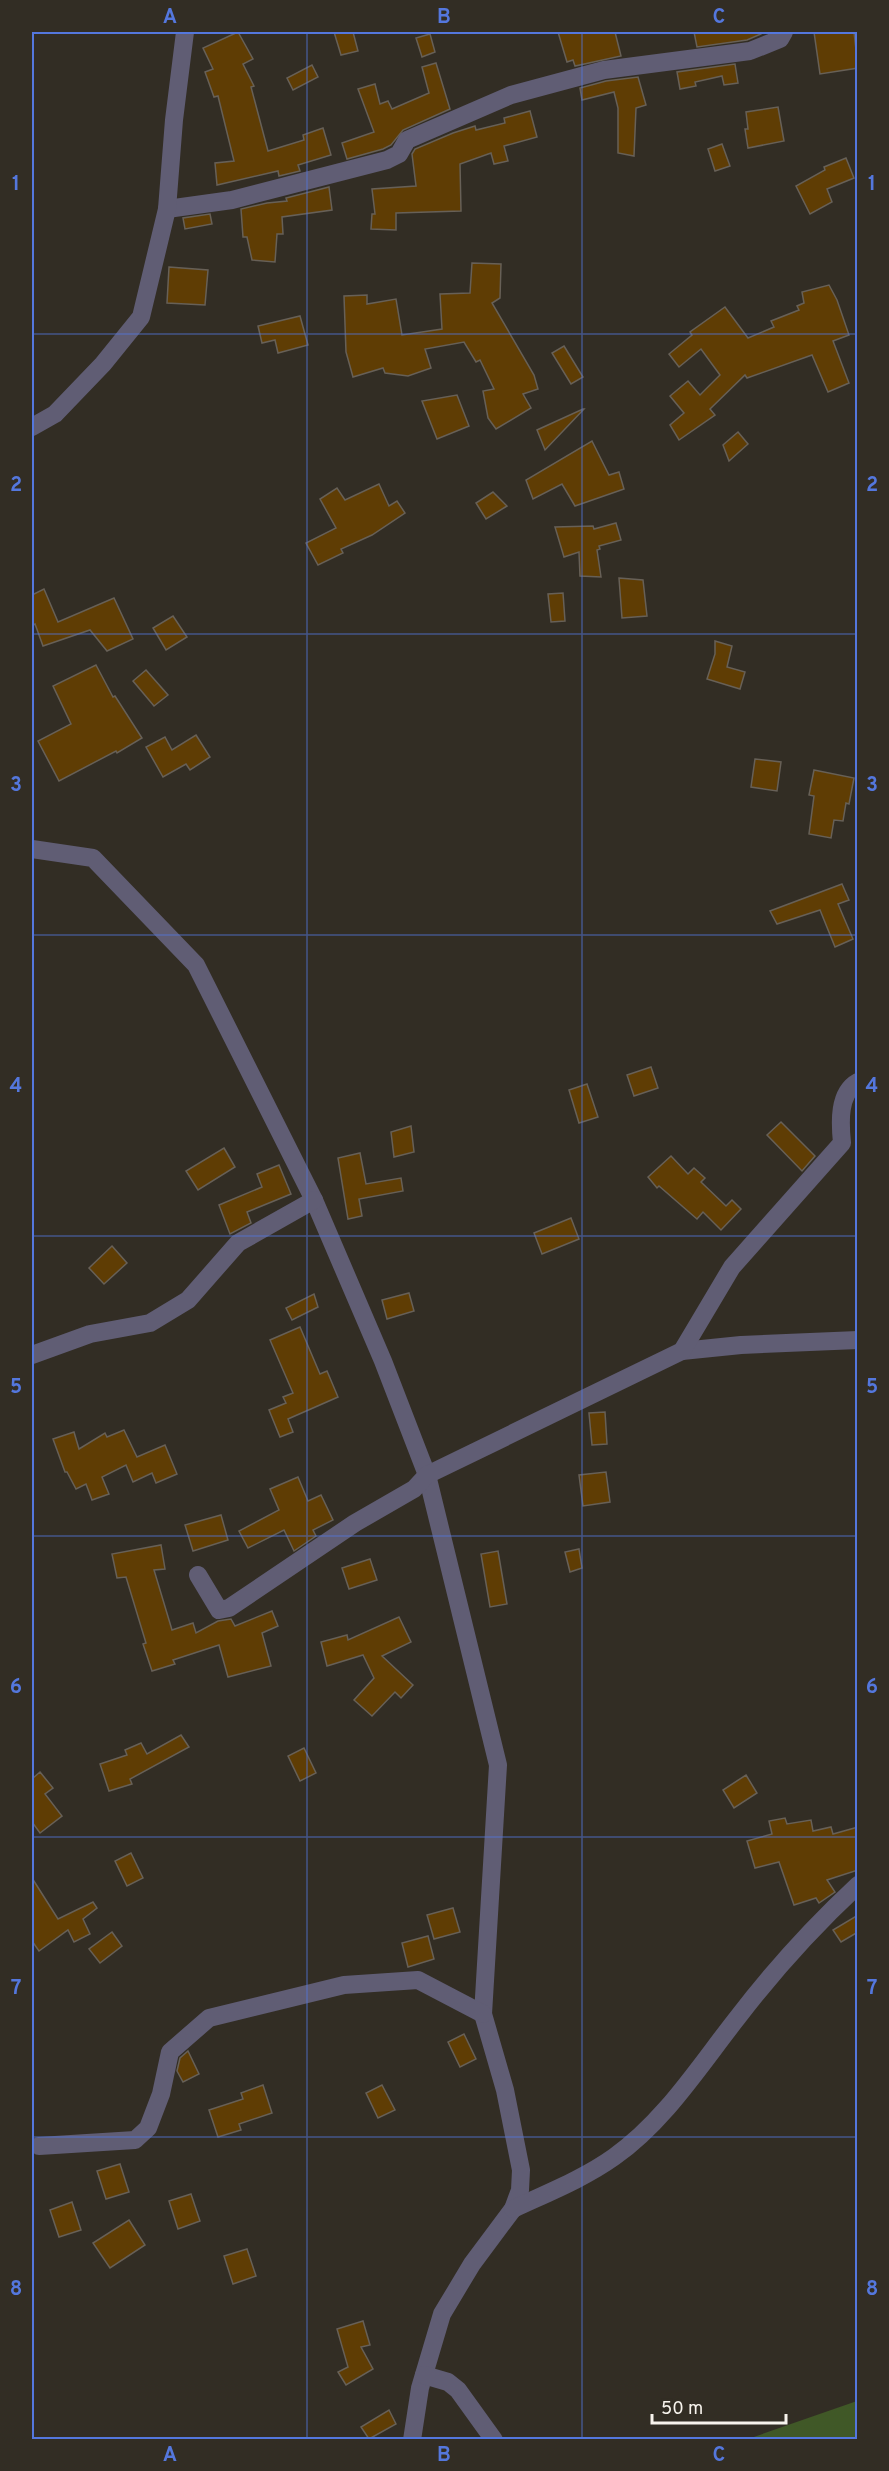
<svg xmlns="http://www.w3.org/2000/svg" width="889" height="2471" viewBox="0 0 889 2471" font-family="Overpass,sans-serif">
<rect width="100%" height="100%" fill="#322d24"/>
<!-- green -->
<path fill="#405827" d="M857,2401V2439H748Z"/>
<!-- building -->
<g fill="#5f3d04" stroke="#676057" stroke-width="1.5">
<path d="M238,32L253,59L243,64L254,86L251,87L268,151L304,140L303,135L323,128L331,155L298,165L300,171L279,176L278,171L217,185L215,163L234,161L218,96L214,97L205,72L213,69L203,48Z"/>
<path d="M334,32H353L358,51L341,55Z"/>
<path d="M558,32H615L621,56L575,66L573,60L567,62Z"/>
<path d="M694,32H761V34L747,40L697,47Z"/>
<path d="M814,32H854L858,68L820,74Z"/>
<path d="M430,34L435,52L422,57L416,38Z"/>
<path d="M436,63L450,109L403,130L391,145L383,149L347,159L342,143L374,132L358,89L375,84L380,104L388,101L392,109L429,93L422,67Z"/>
<path d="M735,64L738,83L724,85L722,76L695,82L696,86L680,89L677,72Z"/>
<path d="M312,65L318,77L293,90L287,78Z"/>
<path d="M638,77L646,105L636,108L634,156L618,153V108L614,92L582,100L580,88L606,81Z"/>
<path d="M778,107L784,141L748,148L745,129H748L746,112Z"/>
<path d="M530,111L537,137L504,146L508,161L494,164L491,153L460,164L461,211L396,213V230L371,229L372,214H375L372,189L416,186L412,154L415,149L453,133L475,126L476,130L505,123L504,118Z"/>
<path d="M722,144L730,166L715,171L708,149Z"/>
<path d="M846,158L854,178L827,189L832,202L810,214L796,186L825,170L824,167Z"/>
<path d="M329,187L332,210L282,217L283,234H277L275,262L252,260L247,237H243L241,209L267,203L287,201L286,198Z"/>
<path d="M210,214L212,224L185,229L183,218Z"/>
<path d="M472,263L501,264L500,298L492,303L534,375L538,389L523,394L531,408L496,429L488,418L483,391L494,389L480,360L476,362L464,342L425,349L431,368L408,376L385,373L383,368L353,377L346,352L344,296L367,295V304L396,299L402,335L442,329L440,294L470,293Z"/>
<path d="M169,267L208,270L205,305L167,303Z"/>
<path d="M829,285L837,300L849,335L833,341L849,383L828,392L812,355L747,378L745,375L710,409L715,415L679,440L670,425L684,413L670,396L688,381L700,395L720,375L701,349L679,367L669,354L692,335L690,332L725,307L748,338L774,327L771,321L799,310L797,306L804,303L802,292Z"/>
<path d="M300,316L308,345L278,353L275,340L262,343L258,326Z"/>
<path d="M564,346L583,377L571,384L552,353Z"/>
<path d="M457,395L469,426L437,439L422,401Z"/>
<path d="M583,409H584L545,450L537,430Z"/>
<path d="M738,432L748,444L729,461L723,445Z"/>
<path d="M592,441L609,475L619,472L624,489L575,506L562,484L533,499L526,480Z"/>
<path d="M379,484L389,506L397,501L405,513L372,535L341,549L343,553L318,565L306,543L336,528L320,499L337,488L345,500Z"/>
<path d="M493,492L507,506L486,519L476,503Z"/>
<path d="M616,523L621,540L599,546L600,549L597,550L601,577L580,576L579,552L564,557L555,527L593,526L594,529Z"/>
<path d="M619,578L643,580L647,616L622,618Z"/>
<path d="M44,589L58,622L114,598L133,639L107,651L90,630L43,646L35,624L32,626V595Z"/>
<path d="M563,593L565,621L551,622L548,594Z"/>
<path d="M173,616L187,637L166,650L153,628Z"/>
<path d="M715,641L732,646L727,667L745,672L740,689L707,679L715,654Z"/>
<path d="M96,665L113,697L115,696L142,738L117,753L116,751L59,781L38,741L71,724L53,686Z"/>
<path d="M146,670L168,695L154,706L133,681Z"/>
<path d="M196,735L210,757L190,770L186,764L163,777L146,747L165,737L172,750Z"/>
<path d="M755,759L781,762L777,791L751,787Z"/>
<path d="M814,770L854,778L849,804L846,803L843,821L834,820L831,838L809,834L814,796L809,795Z"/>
<path d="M842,884L849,900L838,904L853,939L835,947L820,910L777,924L770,911Z"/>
<path d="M651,1067L658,1088L634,1096L627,1075Z"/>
<path d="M587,1084L598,1117L579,1123L569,1090Z"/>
<path d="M781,1122L815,1156L802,1171L767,1135Z"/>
<path d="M411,1126L414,1152L394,1157L391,1132Z"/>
<path d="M224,1148L235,1167L198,1190L186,1171Z"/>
<path d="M360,1153L366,1184L401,1178L403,1191L359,1199L362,1216L348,1219L338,1158Z"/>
<path d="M671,1156L688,1174L694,1168L705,1178L701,1182L726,1206L732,1200L741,1209L721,1230L703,1212L697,1219L659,1186L657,1188L648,1177Z"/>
<path d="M279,1165L291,1194L247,1212L251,1223L230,1234L219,1205L262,1187L257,1174Z"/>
<path d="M571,1218L579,1239L542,1254L534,1233Z"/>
<path d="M112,1246L127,1263L104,1284L89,1268Z"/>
<path d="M409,1293L414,1311L387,1319L382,1300Z"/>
<path d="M314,1294L318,1307L292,1320L286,1308Z"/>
<path d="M300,1327L320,1374L327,1371L338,1397L288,1419L293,1432L280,1437L269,1410L286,1403L283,1397L293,1393L270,1340Z"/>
<path d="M605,1412L607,1444L592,1445L589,1413Z"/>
<path d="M124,1430L137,1457L165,1445L177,1474L156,1483L152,1473L133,1482L126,1465L102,1477L109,1494L92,1500L86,1484L76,1489L67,1472H65L53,1439L74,1432L79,1449L105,1433L107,1437Z"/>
<path d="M606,1472L610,1502L583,1506L579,1475Z"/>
<path d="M298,1477L308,1501L321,1495L333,1520L313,1530L316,1536L294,1551L284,1530L248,1548L239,1531L279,1510L270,1489Z"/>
<path d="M221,1515L228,1540L193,1551L185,1525Z"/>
<path d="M161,1545L165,1569L154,1570L172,1630L193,1623L196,1633L218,1621L231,1619L235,1626L272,1611L278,1626L262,1633L271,1666L228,1677L219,1645L173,1660L175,1664L152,1671L143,1644L146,1643L126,1577L117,1578L112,1554Z"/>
<path d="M579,1549L582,1568L570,1572L565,1552Z"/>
<path d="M498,1551L507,1604L490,1607L481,1554Z"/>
<path d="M370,1559L377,1580L349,1589L342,1568Z"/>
<path d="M399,1617L411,1642L382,1656L413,1685L401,1698L395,1692L372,1716L354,1700L374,1678L363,1655L327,1666L321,1642L347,1635L348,1640Z"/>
<path d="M181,1735L189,1747L130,1779L132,1784L109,1791L100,1764L127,1755L125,1750L141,1743L147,1754Z"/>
<path d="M304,1748L316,1773L300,1781L288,1756Z"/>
<path d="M40,1772L53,1788L45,1794L62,1816L40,1833L32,1822V1776L33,1778Z"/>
<path d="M746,1775L757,1793L734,1808L723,1790Z"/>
<path d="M785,1818L787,1824L811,1820L813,1831L831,1827L833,1834L858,1827V1870L827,1880L835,1892L819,1903L816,1898L794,1905L779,1862L755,1868L747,1841L772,1834L769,1821Z"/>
<path d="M131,1853L143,1878L127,1886L115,1861Z"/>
<path d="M32,1878L58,1919L93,1902L97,1908L83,1919L90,1934L74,1942L68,1930L39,1951L32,1941Z"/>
<path d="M453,1908L460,1932L434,1939L427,1915Z"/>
<path d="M858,1915V1932L841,1942L833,1930Z"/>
<path d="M112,1932L122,1946L100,1963L89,1949Z"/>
<path d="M428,1936L434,1959L408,1967L402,1943Z"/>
<path d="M464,2034L476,2059L460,2067L448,2042Z"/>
<path d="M188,2051L199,2074L183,2082L177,2071L180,2058Z"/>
<path d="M263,2085L272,2113L239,2124L241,2130L218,2137L209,2110L243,2099L241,2093Z"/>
<path d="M382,2085L395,2110L378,2118L366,2093Z"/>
<path d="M120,2164L129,2192L106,2199L97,2171Z"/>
<path d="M191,2194L200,2221L178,2229L169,2201Z"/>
<path d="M72,2202L81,2230L59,2237L50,2210Z"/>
<path d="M129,2220L145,2245L110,2268L93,2243Z"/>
<path d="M247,2249L256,2276L233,2284L224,2256Z"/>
<path d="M363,2321L370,2345L361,2347L373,2369L346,2385L338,2372L348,2367L337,2329Z"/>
<path d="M389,2410L396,2424L369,2439L361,2427Z"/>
</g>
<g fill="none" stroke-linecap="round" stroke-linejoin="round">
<!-- minor -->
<g stroke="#605d74" stroke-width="18">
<path d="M167,209L232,200L387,160L399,154L407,140L511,95L604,70L750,51L780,39L784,32"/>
<path d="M32,427L55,414L103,364L141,317L167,209L174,120L185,32"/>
<path d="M32,849L93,858L196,965L314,1200L383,1361L427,1475L498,1765L483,2014L505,2090L521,2170L520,2190L513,2209L472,2264L442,2314L420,2388L412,2440"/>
<path d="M682,1351L741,1345L858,1340"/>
<path d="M32,1355L90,1334L150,1323L188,1300L238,1243L314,1200"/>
<path d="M198,1575L219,1610L229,1608L355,1523L414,1489L427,1475L682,1351L732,1267L842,1143C840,1123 838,1093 858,1082"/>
<path d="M39,2146L135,2140L148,2128L161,2094L170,2052L209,2018L344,1985L418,1980L483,2014"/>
<path d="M513,2209C547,2193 583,2179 614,2157C665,2121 700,2065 738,2017C774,1970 814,1926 858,1885"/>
<path d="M424,2375L448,2382L458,2390L494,2440"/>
</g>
</g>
<!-- grid -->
<path fill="none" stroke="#5477dd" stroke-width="1.5" stroke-opacity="0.55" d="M307,32V2440M582,32V2440M32,334H858M32,634H858M32,935H858M32,1236H858M32,1536H858M32,1837H858M32,2137H858"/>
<!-- border -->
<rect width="889" height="2471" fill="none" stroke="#322d24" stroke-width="66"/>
<!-- scale -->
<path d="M652 2414v9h134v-9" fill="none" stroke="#f7f3ed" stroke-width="3"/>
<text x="661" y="2414" font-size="18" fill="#f7f3ed" stroke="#322d24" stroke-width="4.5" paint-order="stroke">50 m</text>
<rect x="33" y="33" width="823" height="2405" fill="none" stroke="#5477dd" stroke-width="2"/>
<g font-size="20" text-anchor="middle" font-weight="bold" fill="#5477dd">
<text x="170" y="23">A</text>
<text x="444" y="23">B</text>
<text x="719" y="23">C</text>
<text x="16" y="190">1</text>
<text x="872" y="190">1</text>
<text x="16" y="491">2</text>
<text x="872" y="491">2</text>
<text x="16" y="791">3</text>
<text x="872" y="791">3</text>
<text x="16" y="1092">4</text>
<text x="872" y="1092">4</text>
<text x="16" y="1393">5</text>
<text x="872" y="1393">5</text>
<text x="16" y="1693">6</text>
<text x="872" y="1693">6</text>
<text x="16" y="1994">7</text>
<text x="872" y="1994">7</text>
<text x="16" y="2295">8</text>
<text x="872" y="2295">8</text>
<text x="170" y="2461">A</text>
<text x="444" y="2461">B</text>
<text x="719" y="2461">C</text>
</g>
</svg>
